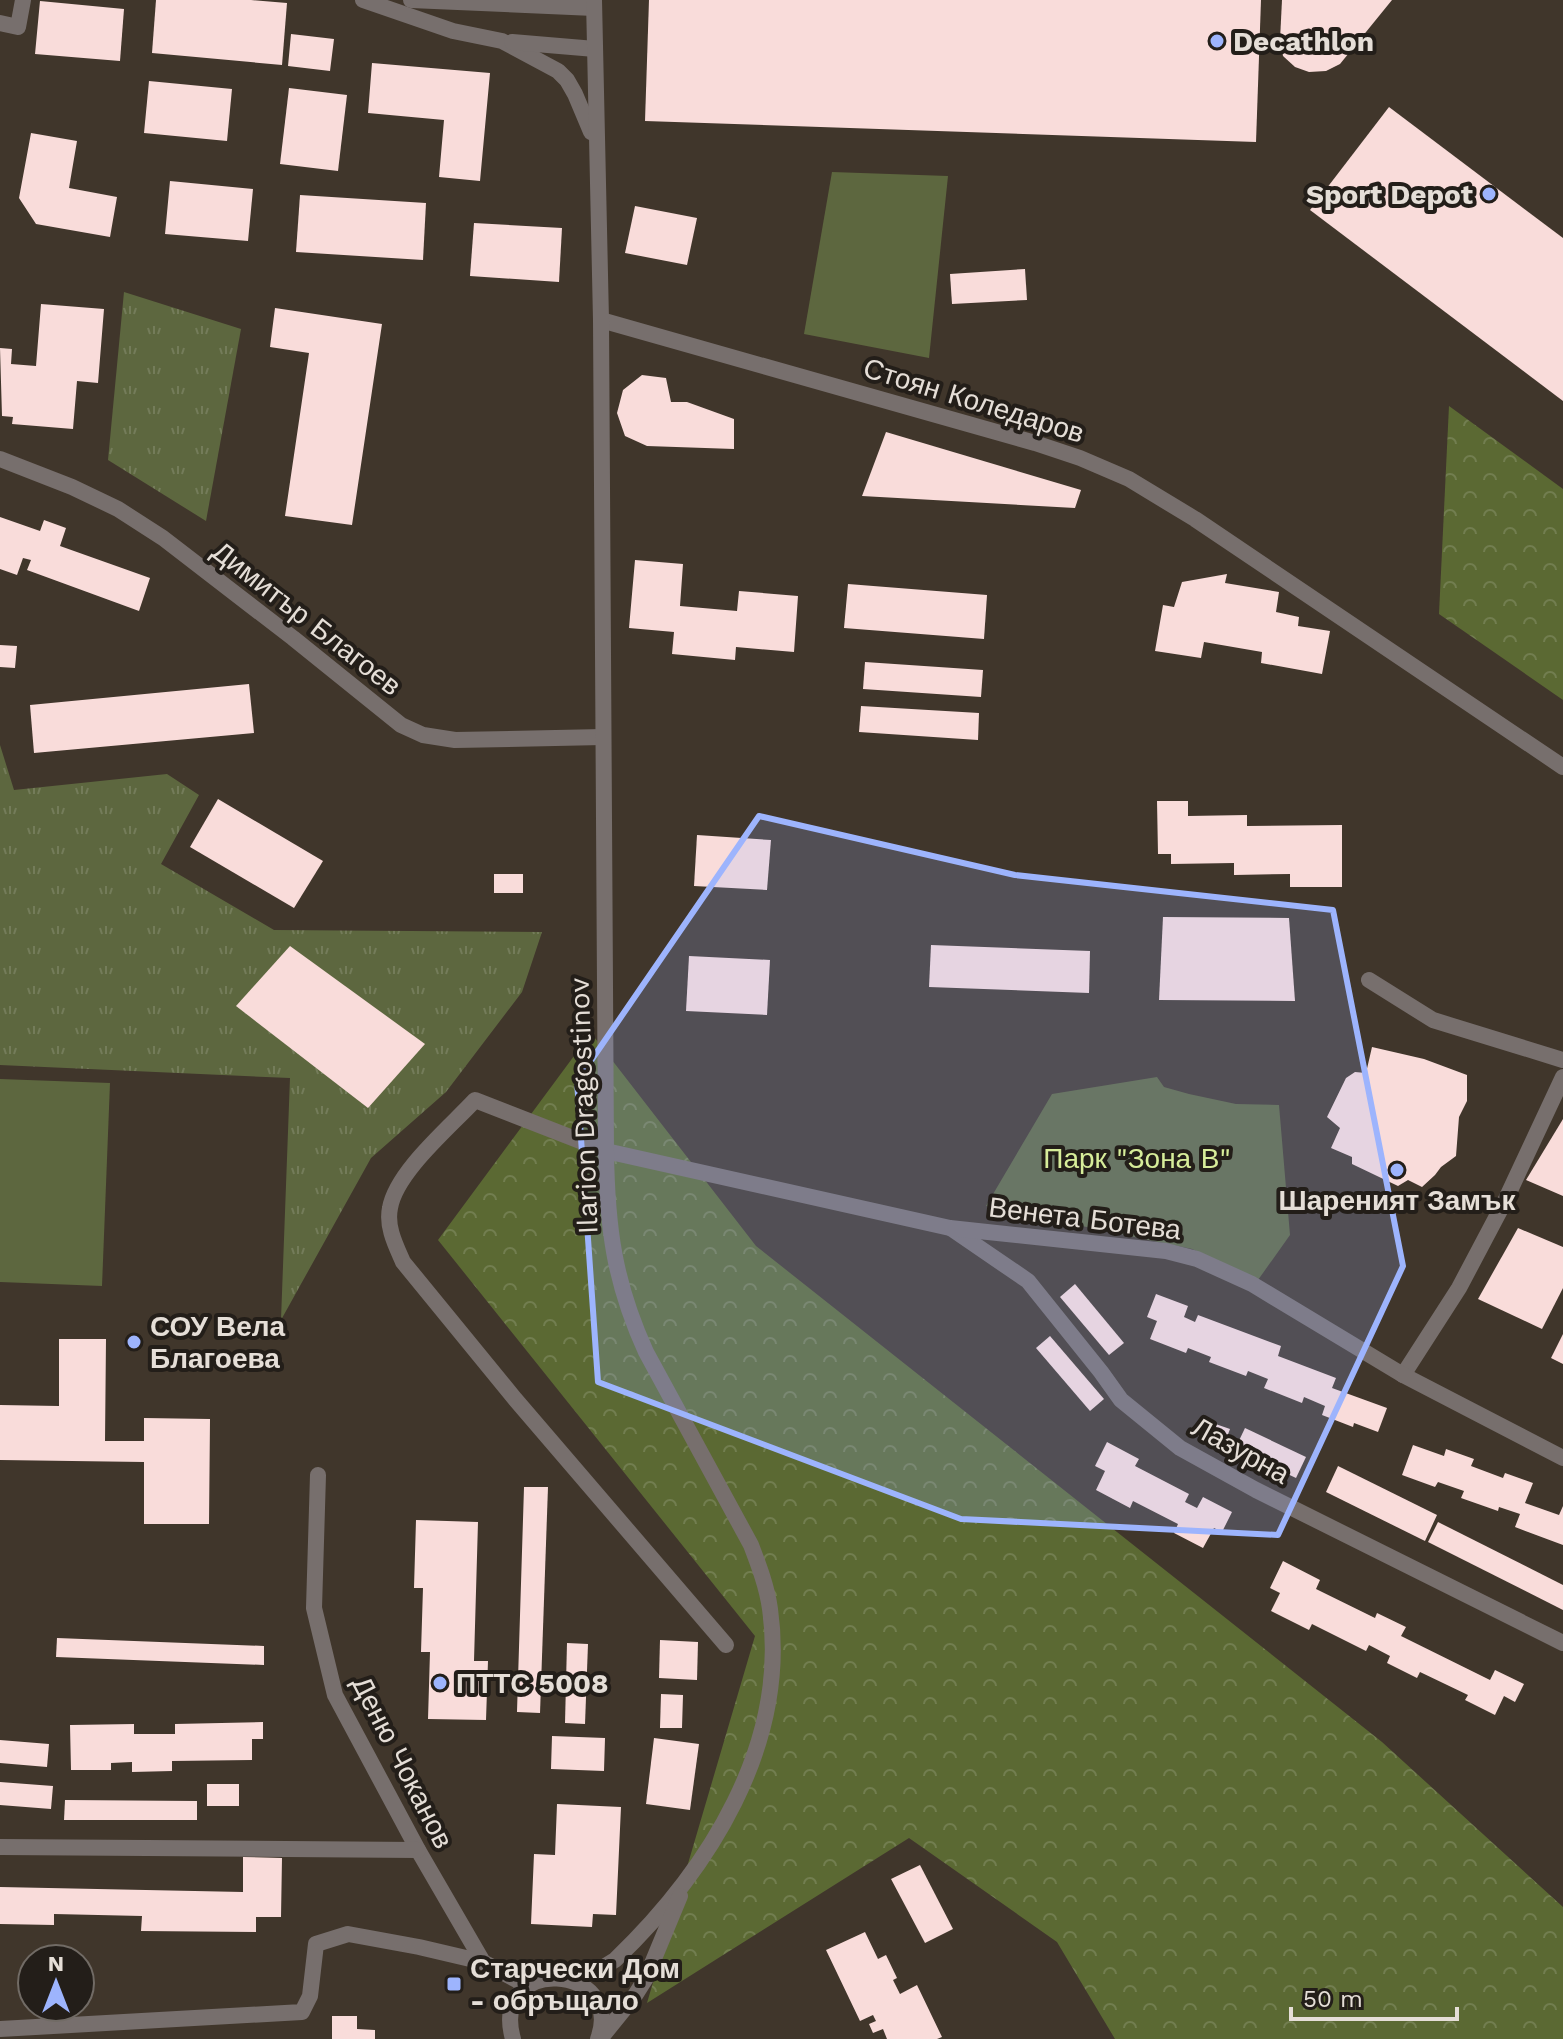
<svg xmlns="http://www.w3.org/2000/svg" width="1563" height="2039" viewBox="0 0 1563 2039" font-family="'Work Sans',sans-serif">
<defs>
<pattern id="grass-tufts" width="24" height="20" patternUnits="userSpaceOnUse" patternTransform="scale(2)"><rect width="24" height="20" fill="#5d673f"/><path d="M3 7l-1-3M5 7V3M7 7l1-3M15 17l-1-3M17 17v-4M19 17l1-3" fill="none" stroke="#747c5a"/></pattern>
<pattern id="forest-crowns" width="20" height="18" patternUnits="userSpaceOnUse" patternTransform="scale(2)"><rect width="20" height="18" fill="#5b6933"/><path d="M2 6a3 3 0 1 1 6 0M12 15a3 3 0 1 1 6 0" fill="none" stroke="#727e50"/></pattern>
</defs>
<rect width="100%" height="100%" fill="#40362b"/>
<!-- grass -->
<g fill="url(#grass-tufts)">
<path d="M124,292L241,329L206,521L108,460Z"/>
<path d="M0,745L14,790L167,774L199,795L161,864L274,930L542,932L522,992L446,1092L371,1158L281,1320L290,1078L0,1065Z"/>
</g>
<!-- forest -->
<g fill="url(#forest-crowns)">
<path d="M1449,406L1563,489V700L1439,614Z"/>
<path d="M591,1033L756,1246L1382,1742L1563,1907V2039H1115L1057,1942L909,1838L647,2003L755,1636L438,1240Z"/>
</g>
<!-- green -->
<g fill="#5d673f">
<path d="M832,172L948,176L929,358L804,334Z"/>
<path d="M1157,1077L1164,1087L1189,1094L1236,1104L1279,1105L1290,1235L1258,1280L1192,1249L986,1206L1052,1094Z"/>
<path d="M0,1079L110,1083L102,1286L0,1282Z"/>
</g>
<!-- building -->
<g fill="#f9dcda">
<path d="M156,0H251L287,3L282,65L152,53Z"/>
<path d="M649,0H1261L1256,142L645,121Z"/>
<path d="M1282,0H1392L1340,64L1326,71L1309,72L1295,67L1283,56L1280,40Z"/>
<path d="M40,1L124,9L120,61L35,54Z"/>
<path d="M291,34L334,39L330,71L288,66Z"/>
<path d="M372,63L490,73L480,181L439,177L444,120L368,113Z"/>
<path d="M149,81L232,89L227,141L144,133Z"/>
<path d="M289,88L347,95L338,171L280,164Z"/>
<path d="M1389,107L1563,238V401L1310,210Z"/>
<path d="M31,133L77,141L69,188L117,197L110,237L36,224L19,198Z"/>
<path d="M170,181L253,189L248,241L165,234Z"/>
<path d="M300,195L426,203L423,260L296,252Z"/>
<path d="M635,206L697,218L687,265L625,253Z"/>
<path d="M474,223L562,228L559,282L470,276Z"/>
<path d="M1025,269L1027,300L952,304L950,274Z"/>
<path d="M41,304L104,309L98,383L77,381L73,429L12,424L13,417L2,416L0,348L12,349L11,364L36,366Z"/>
<path d="M275,308L382,324L352,525L285,516L309,353L270,347Z"/>
<path d="M642,375L666,378L671,402H687L734,419V449L647,446L625,436L617,413L623,390Z"/>
<path d="M886,432L1081,490L1075,508L862,496Z"/>
<path d="M0,517L40,531L44,520L66,528L60,546L150,578L139,611L27,570L31,560L23,558L17,575L0,569Z"/>
<path d="M635,560L683,564L680,606L737,611L739,591L798,596L794,652L736,647L735,660L672,654L674,632L629,628Z"/>
<path d="M1227,574L1225,583L1279,592L1276,612L1299,617L1298,626L1330,631L1322,674L1261,663L1262,652L1204,642L1201,658L1155,651L1163,605L1174,607L1182,582Z"/>
<path d="M848,584L987,595L984,639L844,628Z"/>
<path d="M0,645L17,646L15,668L0,667Z"/>
<path d="M865,662L983,670L981,697L863,689Z"/>
<path d="M249,684L254,733L34,753L30,705Z"/>
<path d="M861,706L979,713L978,740L859,732Z"/>
<path d="M218,799L323,861L294,908L190,847Z"/>
<path d="M1157,801H1188V816L1247,815V826L1342,825V887H1290V874L1234,875V863L1171,864V854H1158Z"/>
<path d="M697,835L771,840L767,890L694,886Z"/>
<rect x="494" y="874" width="29" height="19"/>
<path d="M1163,917L1289,918L1295,1001L1159,1000Z"/>
<path d="M931,945L1090,951L1089,993L929,987Z"/>
<path d="M290,946L425,1044L368,1108L236,1006Z"/>
<path d="M689,956L770,960L767,1015L686,1011Z"/>
<path d="M1372,1047L1424,1059L1467,1075V1101L1459,1117L1456,1156L1441,1167L1435,1175L1422,1187L1408,1180L1398,1186L1352,1164V1157L1331,1148L1340,1128L1327,1117L1346,1078L1355,1072L1366,1073Z"/>
<path d="M1563,1119V1196L1526,1180Z"/>
<path d="M1518,1228L1563,1247V1288L1542,1329L1478,1299Z"/>
<path d="M1075,1284L1124,1343L1109,1355L1060,1297Z"/>
<path d="M1156,1294L1188,1306L1184,1317L1195,1322L1198,1315L1281,1346L1278,1356L1336,1378L1332,1388L1387,1408L1378,1432L1354,1423L1353,1427L1322,1415L1325,1406L1304,1397L1302,1403L1264,1388L1268,1379L1248,1371L1246,1376L1209,1362L1211,1357L1188,1348L1186,1353L1150,1339L1157,1321L1147,1317Z"/>
<path d="M1563,1334V1364L1551,1358Z"/>
<path d="M1050,1336L1104,1399L1090,1411L1036,1348Z"/>
<path d="M59,1339H106L105,1441H144V1418L210,1419L209,1524H144V1462L0,1460V1405L59,1406Z"/>
<path d="M1204,1420L1230,1429L1224,1445L1198,1436Z"/>
<path d="M1245,1428L1306,1457L1296,1478L1235,1449Z"/>
<path d="M1107,1442L1139,1459L1135,1466L1189,1494L1185,1502L1197,1508L1203,1497L1232,1512L1222,1532L1214,1528L1203,1548L1174,1533L1178,1524L1133,1501L1130,1508L1096,1490L1105,1471L1095,1466Z"/>
<path d="M1413,1445L1444,1456L1446,1449L1474,1459L1471,1466L1503,1478L1505,1473L1533,1483L1525,1503L1559,1515L1563,1506V1545L1515,1527L1520,1514L1499,1507L1498,1511L1461,1498L1464,1491L1438,1482L1435,1487L1402,1475Z"/>
<path d="M1338,1466L1437,1515L1425,1541L1326,1492Z"/>
<path d="M524,1487H548L540,1713L517,1712Z"/>
<path d="M416,1520L478,1522L474,1661H488L486,1720L428,1719L430,1652H421L423,1588H414Z"/>
<path d="M1438,1522L1563,1585V1610L1428,1542Z"/>
<path d="M1283,1561L1320,1580L1316,1589L1375,1618L1377,1613L1406,1627L1401,1636L1490,1680L1495,1670L1524,1684L1515,1702L1504,1696L1495,1715L1465,1700L1468,1695L1420,1672L1417,1678L1387,1663L1390,1656L1369,1645L1366,1651L1312,1624L1309,1630L1271,1611L1280,1593L1270,1588Z"/>
<path d="M57,1638L264,1646V1665L56,1657Z"/>
<path d="M660,1640L698,1642L697,1680L659,1678Z"/>
<path d="M567,1643L588,1644L585,1724L565,1723Z"/>
<path d="M661,1694L683,1695L682,1728H660Z"/>
<path d="M263,1722V1739H252V1760L172,1761V1771L132,1772V1762L111,1763V1770H71L70,1725L134,1724V1734H175V1724Z"/>
<path d="M552,1736L605,1738L604,1771L551,1769Z"/>
<path d="M654,1738L699,1744L690,1810L646,1804Z"/>
<path d="M0,1740L49,1744L47,1767L0,1763Z"/>
<path d="M0,1782L53,1786L51,1809L0,1805Z"/>
<rect x="207" y="1784" width="32" height="22"/>
<path d="M65,1800L197,1801V1820H64Z"/>
<path d="M557,1804L621,1807L616,1915L593,1914L592,1927L531,1924L534,1854L555,1855Z"/>
<path d="M243,1857L282,1858L281,1917H256V1932L141,1931L142,1916L54,1914V1925L0,1924V1887L243,1892Z"/>
<path d="M920,1865L953,1929L925,1943L891,1879Z"/>
<path d="M865,1932L878,1959L886,1955L897,1978L893,1980L900,1994L917,1985L942,2037L937,2039H887L883,2029L873,2033L869,2024L876,2021L873,2015L860,2021L826,1950Z"/>
<path d="M332,2016H357V2029L375,2030V2039H332Z"/>
</g>
<g fill="none" stroke-linecap="round" stroke-linejoin="round">
<!-- minor -->
<g stroke="#776f6d" stroke-width="16">
<path d="M363,0L453,31L502,41L558,71L567,80L575,94L591,132"/>
<path d="M411,0L594,8"/>
<path d="M0,23L18,27L23,0"/>
<path d="M512,42L595,49"/>
<path d="M601,320L1035,443L1080,458L1129,479L1195,519L1563,767"/>
<path d="M0,459L72,487L118,509L163,538L293,638L401,725L423,735L455,740L603,737"/>
<path d="M1369,980L1433,1020L1563,1060"/>
<path d="M952,1229L1028,1281L1101,1372L1121,1400L1180,1448L1256,1490L1563,1643"/>
<path d="M1403,1375L1459,1288L1506,1199L1563,1077"/>
<path d="M318,1475L314,1608L335,1695L418,1850L483,1962L528,1986"/>
<path d="M726,1645L515,1399L403,1262C396,1246 386,1227 390,1208C396,1172 450,1127 475,1100L606,1151L950,1228L1166,1251L1197,1259L1252,1284L1403,1375L1563,1458"/>
<path d="M0,1847L418,1850"/>
<path d="M567,1978L602,1968L615,1960C708,1871 789,1745 770,1609C767,1587 759,1566 751,1545L646,1352C614,1282 607,1227 606,1151L601,320L594,0"/>
<path d="M0,2029L302,2012L310,1996L316,1944L348,1934L419,1947L483,1962"/>
<path d="M513,2039C489,1953 626,1964 598,2039"/>
<path d="M600,2039L634,1997L646,1978L680,1896"/>
</g>
</g>
<!-- marked area -->
<path fill="#9db4fd" fill-opacity="0.2" stroke="#9db4fd" stroke-width="6" stroke-linejoin="round" d="M759,816L1015,875L1333,910L1403,1266L1278,1535L961,1519L598,1382L577,1081Z"/>
<!-- markers -->
<g fill="#9db4fd" stroke="#231e19" stroke-width="3">
<circle cx="1217" cy="41" r="8"/>
<circle cx="1489" cy="194" r="8"/>
<circle cx="1397" cy="1170" r="8"/>
<circle cx="134" cy="1342" r="8"/>
<circle cx="440" cy="1683" r="8"/>
<rect x="446" y="1976" width="16" height="16" rx="4"/>
</g>
<g text-anchor="middle" stroke-width="8" stroke-linejoin="round" paint-order="stroke">
<!-- poi labels -->
<g font-size="28" font-weight="bold" fill="#e5ded7" stroke="#231e19" text-anchor="start">
<text x="1233" y="51">Decathlon</text>
<text x="1473" y="204" text-anchor="end">Sport Depot</text>
<text x="1397" y="1210" text-anchor="middle">Шареният Замък</text>
<text x="150" y="1336">СОУ Вела<tspan x="150" dy="32">Благоева</tspan></text>
<text x="456" y="1693">ПТТС 5008</text>
<text x="470" y="1978">Старчески Дом<tspan x="470" dy="32">- обръщало</tspan></text>
</g>
<!-- street labels -->
<g font-size="28" fill="#e5ded7" stroke="#231e19">
<text transform="translate(974 400) rotate(17)" y="10">Стоян Коледаров</text>
<text transform="translate(307 618) rotate(38)" y="10">Димитър Благоев</text>
<text transform="translate(583 1106) rotate(-92)" y="10">Ilarion Dragostinov</text>
<text transform="translate(1085 1218) rotate(7)" y="10">Венета Ботева</text>
<text transform="translate(1241 1450) rotate(29)" y="10">Лазурна</text>
<text transform="translate(403 1762) rotate(63)" y="10">Деню Чоканов</text>
</g>
<!-- park labels -->
<g font-size="28" fill="#d7ed9a" stroke="#231e19">
<text x="1137" y="1168">Парк "Зона В"</text>
</g>
</g>
<!-- north arrow -->
<g transform="translate(56 1983)"><circle r="38" fill="#231e19" stroke="#716b65" stroke-width="2"/>
<path d="M0-6L14 30L0 20L-14 30Z" fill="#9db4fd"/>
<text y="-12" font-size="22" font-weight="bold" text-anchor="middle" fill="#e5ded7">N</text>
</g>
<!-- scale -->
<path d="M1291 2007v12h166v-12" fill="none" stroke="#e5ded7" stroke-width="4"/>
<text x="1303" y="2007" font-size="24" fill="#e5ded7" stroke="#231e19" stroke-width="6" paint-order="stroke">50 m</text>
</svg>
